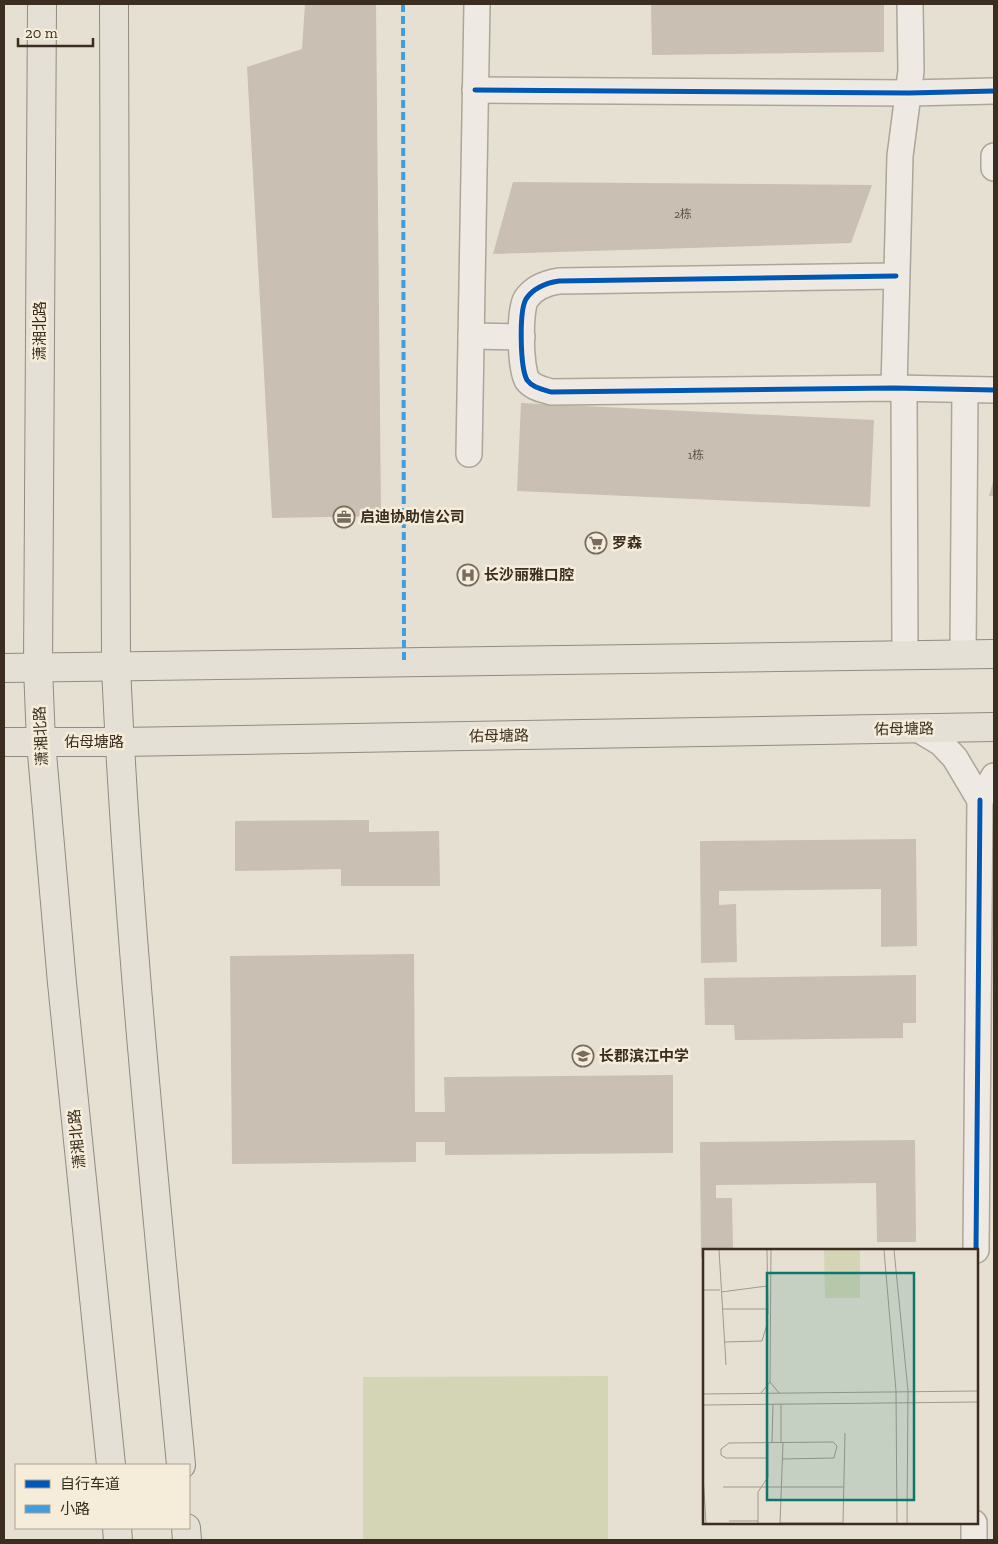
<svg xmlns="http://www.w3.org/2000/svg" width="998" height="1544" viewBox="0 0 998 1544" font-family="'Zilla Slab','Noto Sans SC',serif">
<rect width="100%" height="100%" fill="#e6e0d2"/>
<!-- green -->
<path fill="#d4d5b5" d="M608,1376V1540H363V1377Z"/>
<!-- building -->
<g fill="#c9bfb3">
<path d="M305,4H376L381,516L272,518L247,67L302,49Z"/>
<path d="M651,4H884V52L652,55Z"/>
<path d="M513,182L872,185L851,243L493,254Z"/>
<path d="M521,403L874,420L870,507L517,491Z"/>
<path d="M994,478V496H989Z"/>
<path d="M369,820V832L439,831L440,886H341V869L235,871V821Z"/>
<path d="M916,839L917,946L881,947V889L719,891V905L736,904L737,962L701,963L700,841Z"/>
<path d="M414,954L415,1112H445L444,1077L673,1075V1153L445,1155V1142H416V1162L232,1164L230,956Z"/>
<path d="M916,975V1023H903V1038L735,1040L734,1025H705L704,978Z"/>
<path d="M915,1140L916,1242H877L876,1183L716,1185V1198H732L733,1250H704V1258H701L700,1142Z"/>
</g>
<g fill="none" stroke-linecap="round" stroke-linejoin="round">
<!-- street casing -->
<g stroke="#aca59a" stroke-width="28">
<g id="street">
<path d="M475,90L909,93L994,91"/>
<path d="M994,156V168"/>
<path d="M896,276L559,281C546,283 534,287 526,299C519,311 520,367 527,380C533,388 542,389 551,392L894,388L994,390"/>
<path d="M471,336L522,337"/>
<path d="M894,388L900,156L911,71L910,4"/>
<path d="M904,389L905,655"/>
<path d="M469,454L477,4"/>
<path d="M963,654L965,390"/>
<path d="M916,728L941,743L955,758L980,800L994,776"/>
<path d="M976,1250L980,800"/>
<path d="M974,1540V1523"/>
</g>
</g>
<!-- primary casing -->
<g stroke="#918b81" stroke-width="30">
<g id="primary">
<path d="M42,4L38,668L41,742L62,983L111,1465"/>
<path d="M114,4L116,667C128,933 156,1199 181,1465"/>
<path d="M4,668L994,654"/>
<path d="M4,742H120L994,727"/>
<path d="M117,1528L118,1540"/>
<path d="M186,1528L187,1540"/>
</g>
</g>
<!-- street -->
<use href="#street" stroke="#eeeae3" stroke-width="25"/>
<!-- primary -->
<use href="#primary" stroke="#e5e0d5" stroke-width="28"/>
<!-- quiet -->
<path stroke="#3f9de0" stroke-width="4" stroke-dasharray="8 4" stroke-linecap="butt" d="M403,4L404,662"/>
<!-- cycleway casing -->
<g stroke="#f5edd9" stroke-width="8">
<g id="cycleway">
<path d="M475,90L909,93L994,91"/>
<path d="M896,276L559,281C546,283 534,287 526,299C519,311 520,367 527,380C533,388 542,389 551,392L894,388L994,390"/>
<path d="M976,1250L980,800"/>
</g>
</g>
<!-- cycleway -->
<use href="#cycleway" stroke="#0057b8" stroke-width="5"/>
</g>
<!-- icons -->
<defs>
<g id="office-ring" transform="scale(1.125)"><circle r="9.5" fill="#f5edd9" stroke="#776c5f" stroke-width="1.5"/><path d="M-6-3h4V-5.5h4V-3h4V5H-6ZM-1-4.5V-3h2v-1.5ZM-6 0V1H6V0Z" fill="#776c5f"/></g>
<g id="supermarket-ring" transform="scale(1.125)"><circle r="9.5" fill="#f5edd9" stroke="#776c5f" stroke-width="1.5"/><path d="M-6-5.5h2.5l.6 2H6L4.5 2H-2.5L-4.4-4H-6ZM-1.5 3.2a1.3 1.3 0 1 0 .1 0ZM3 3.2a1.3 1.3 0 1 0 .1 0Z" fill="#776c5f"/></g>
<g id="hospital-ring" transform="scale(1.125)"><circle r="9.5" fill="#f5edd9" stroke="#776c5f" stroke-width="1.5"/><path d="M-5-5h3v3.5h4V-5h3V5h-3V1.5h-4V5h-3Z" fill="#776c5f"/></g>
<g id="school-ring" transform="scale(1.125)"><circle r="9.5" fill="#f5edd9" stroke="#776c5f" stroke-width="1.5"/><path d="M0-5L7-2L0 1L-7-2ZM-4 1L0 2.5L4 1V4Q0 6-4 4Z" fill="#776c5f"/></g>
</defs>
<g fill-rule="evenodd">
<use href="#office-ring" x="344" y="517"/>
<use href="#supermarket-ring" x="596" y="543"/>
<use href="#hospital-ring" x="468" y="575"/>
<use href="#school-ring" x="583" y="1056"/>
</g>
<g text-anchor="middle" stroke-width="5" stroke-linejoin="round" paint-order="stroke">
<!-- number labels -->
<g font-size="12" fill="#5e5246">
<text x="683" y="218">2栋</text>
<text x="696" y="459">1栋</text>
</g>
<!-- street labels -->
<g font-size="15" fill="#3b2e21" stroke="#f5edd9">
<text transform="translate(40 331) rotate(-90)" y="5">潇湘北路</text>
<text transform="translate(904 729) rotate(-1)" y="5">佑母塘路</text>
<text transform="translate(41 736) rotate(-93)" y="5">潇湘北路</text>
<text transform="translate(499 736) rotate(-1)" y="5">佑母塘路</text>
<text x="94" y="747">佑母塘路</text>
<text transform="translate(77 1139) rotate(-96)" y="5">潇湘北路</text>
</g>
<!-- poi labels -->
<g font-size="15" font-weight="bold" fill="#3b2e21" stroke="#f5edd9" text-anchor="start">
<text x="360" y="522">启迪协助信公司</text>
<text x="612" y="548">罗森</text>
<text x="484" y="580">长沙丽雅口腔</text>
<text x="599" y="1061">长郡滨江中学</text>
</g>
</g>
<!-- overview -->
<g transform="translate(703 1249)">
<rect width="275" height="275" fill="#e6e0d2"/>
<path d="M121,1H157V49H122Z" fill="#d4d5b5"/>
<path fill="none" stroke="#a2998b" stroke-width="1" d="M16,1L23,116M64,1L65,65M181,1L193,142L194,274M191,1L205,142L204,274M0,41H17M18,43L64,37M19,60H65M21,93L59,92L65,72M67,133L68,1M58,144L67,133L76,144M0,145L275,142M78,155V194M0,156L275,153M69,193L70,155M65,209H23L18,206V200L26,194L130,193L134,197L131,209L79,210M0,226L3,274M20,238H141M26,272H55M55,274V243L65,228V193M77,274L80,194M77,274H140M140,274L142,184"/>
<path fill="#0f766e" fill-opacity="0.15" stroke="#0f766e" stroke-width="2.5" d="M64,24H211V251H64Z"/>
<rect width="275" height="275" fill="none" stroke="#3b2e21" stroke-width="2.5"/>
</g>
<!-- border -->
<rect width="998" height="1544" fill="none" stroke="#3b2e21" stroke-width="10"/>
<!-- legend -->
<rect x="15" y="1464" width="175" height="65" fill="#f5edd9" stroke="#aba18f"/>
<rect x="25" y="1480" width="25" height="8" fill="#0057b8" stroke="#aba18f"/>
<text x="60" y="1489" font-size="15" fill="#3b2e21">自行车道</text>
<rect x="25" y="1505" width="25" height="8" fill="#3f9de0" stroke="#aba18f"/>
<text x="60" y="1514" font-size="15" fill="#3b2e21">小路</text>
<!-- scale -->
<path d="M18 38v8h75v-8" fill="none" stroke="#3b2e21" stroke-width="2.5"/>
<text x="25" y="38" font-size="15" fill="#3b2e21" stroke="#f5edd9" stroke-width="4" paint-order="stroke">20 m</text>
</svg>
